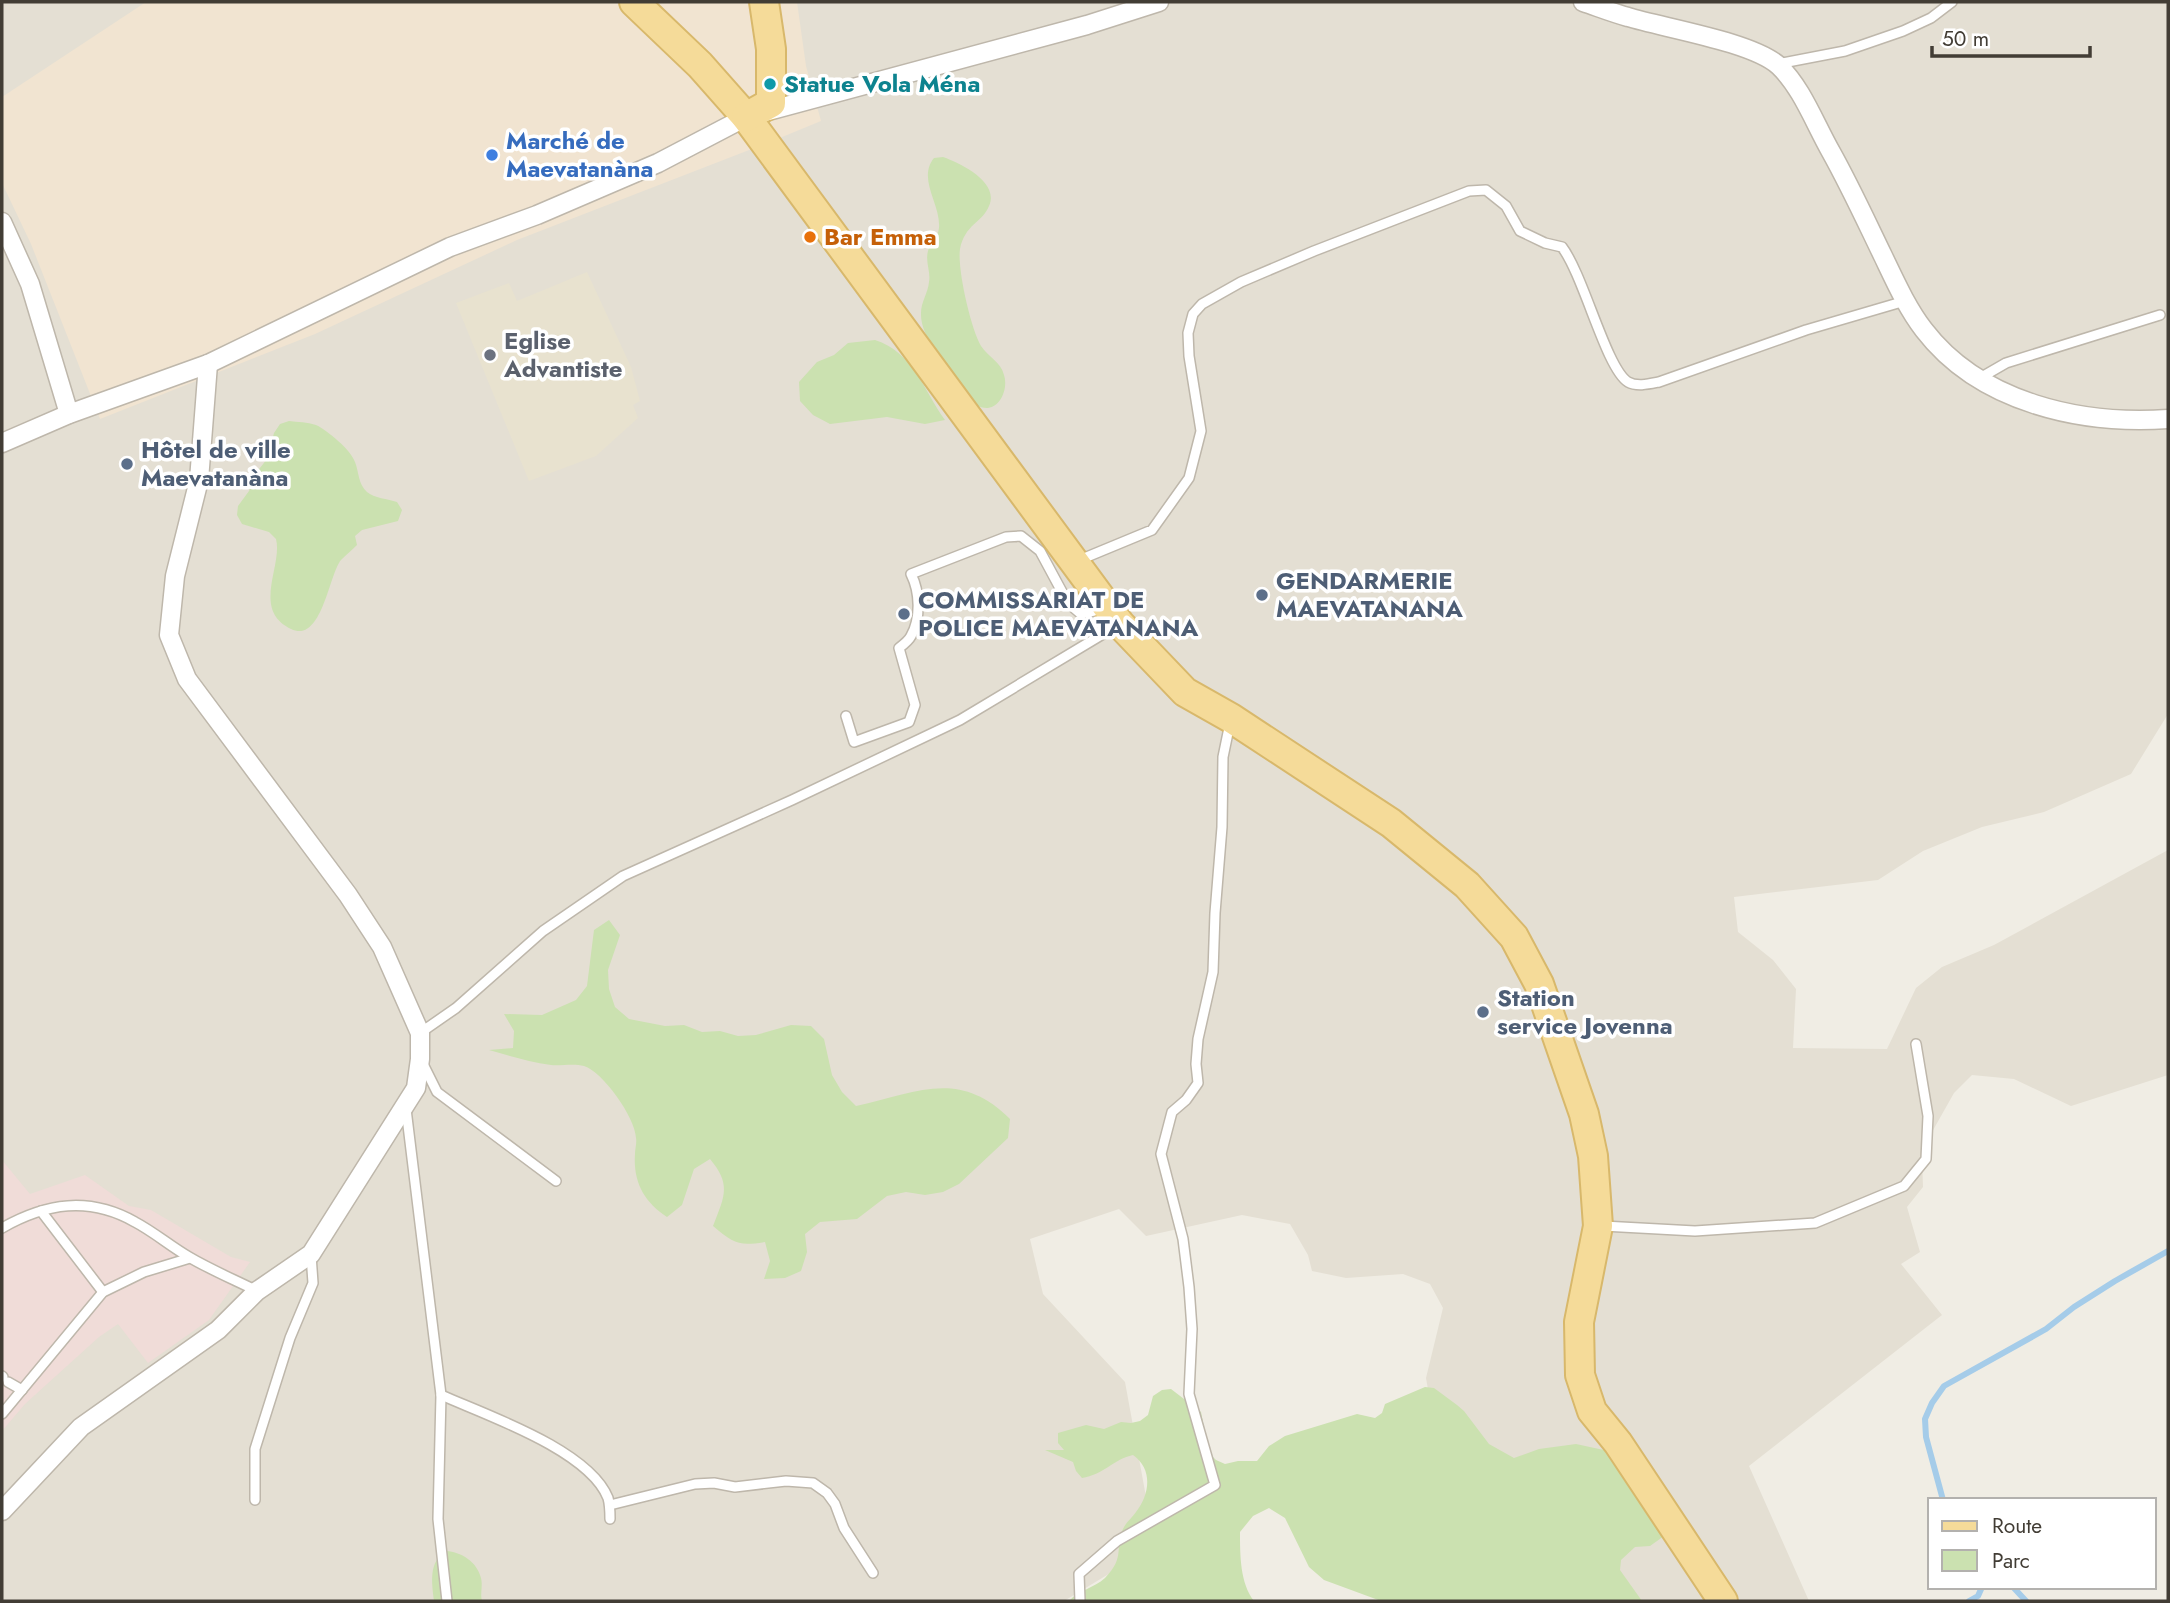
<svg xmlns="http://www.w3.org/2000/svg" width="2170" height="1603" viewBox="0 0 2170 1603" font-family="Jost,sans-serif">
<rect width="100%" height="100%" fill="#f0ede4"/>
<!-- residential -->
<path fill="#e4dfd3" d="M2,2H2168V714L2131,774L2044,812L1982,827L1923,851L1878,880L1734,897L1738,932L1773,960L1796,989L1793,1048L1887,1049L1916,988L1942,967L1994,945L2168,850V1075L2071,1106L2014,1079L1972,1075L1954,1093L1932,1132L1922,1158L1923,1187L1907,1207L1920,1252L1901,1264L1942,1315L1749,1466L1809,1601H1629L1440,1458L1426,1378L1443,1308L1430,1284L1403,1274L1346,1278L1312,1271L1308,1255L1290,1224L1242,1215L1146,1236L1119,1209L1030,1239L1043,1294L1125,1382L1155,1546L1064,1601H2Z"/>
<!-- commercial -->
<path fill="#f1e4d1" d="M146,2H797L806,66L821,121L770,142L517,240L315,334L100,419L31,244L2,183V97Z"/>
<!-- education -->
<path fill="#e8e2cf" d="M587,272L631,367L640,401L633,405L638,418L596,456L529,481L456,303L509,283L517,301Z"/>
<!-- medical -->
<path fill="#f0dcd8" d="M2,1160L30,1194L85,1175L129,1206L151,1210L231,1257L250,1262L209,1320L148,1363L118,1324L99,1337L25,1404L2,1431Z"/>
<!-- green -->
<g fill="#cbe1b0">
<path d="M943,157C960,163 1000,182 989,206C982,223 965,224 960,249C957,269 971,329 981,346C988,357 1001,362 1004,375C1008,387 1002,406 988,408C973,409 964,393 958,382C946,361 920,338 921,313C921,302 928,293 929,282C931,272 925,262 928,251C930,242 938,238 939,228C941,204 917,179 934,158Z"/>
<path d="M875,340C913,352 924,391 945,420L925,424L887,417L830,424L813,415L800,401L799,382L817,362L834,355L848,343Z"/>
<path d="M289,421C298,422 307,422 316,425C327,430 351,450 355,462C359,472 358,484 367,492C374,498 388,499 397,502L402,510L398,521L362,530L355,536L357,545C352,550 346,555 341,560C329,574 322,644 291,629C251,610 283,566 276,539L269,532L242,524L237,515L238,506L249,491L256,473L267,459L274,433L280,424Z"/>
<path d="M609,920L620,935L608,970L609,989L615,1007L629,1019L665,1026L684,1025L702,1032L720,1031L738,1036L756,1035L791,1025L811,1026L824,1039L832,1075L842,1092L856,1106C916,1093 959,1068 1010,1119L1008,1138L959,1184L943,1192L925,1195L906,1192L887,1196L857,1219L820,1222L805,1234L807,1252L801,1271L785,1278L764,1279L770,1261L765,1242C739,1246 734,1244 713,1226C724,1197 732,1185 710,1159L694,1169L682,1205L667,1217C644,1202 633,1182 635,1154C635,1149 637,1143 636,1138C635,1117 603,1072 584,1066C574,1063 561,1066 551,1065C529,1062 510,1056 489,1050L513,1048L514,1031L504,1014L542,1015L576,1000L587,986L594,930Z"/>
<path d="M1425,1387L1434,1388L1457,1405L1464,1411L1489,1444L1514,1458L1539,1449L1576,1444L1613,1452L1664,1536L1650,1546L1635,1547L1621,1560L1620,1570L1642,1601H1381L1324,1580L1309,1567L1285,1518L1269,1508L1253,1516L1240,1532C1240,1555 1240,1583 1254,1601H1069C1079,1590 1094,1588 1105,1578C1126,1556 1114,1549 1123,1529C1126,1522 1132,1518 1136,1512C1150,1494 1153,1469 1133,1455C1114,1459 1103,1475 1082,1478L1076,1471L1073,1462L1045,1450H1064L1058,1443V1433L1086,1425L1104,1429L1121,1422L1131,1423L1140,1421L1148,1415L1153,1396L1162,1390L1171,1389L1201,1412L1209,1453L1216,1460L1225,1464L1238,1461H1257L1269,1446L1285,1436L1357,1414L1375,1418L1382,1413L1385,1404Z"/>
<path d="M446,1551C462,1552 477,1562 481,1578C483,1586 480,1593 482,1601H434C432,1583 428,1562 446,1551Z"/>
</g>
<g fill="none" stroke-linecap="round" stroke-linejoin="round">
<!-- stream -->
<g stroke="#a5cce9" stroke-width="6">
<path d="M1943,1500L1926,1437L1925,1419L1932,1403L1944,1386L2046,1329L2074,1307L2115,1281L2168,1251"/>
<path d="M2013,1587L2026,1601"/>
<path d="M1969,1601L1978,1596L1982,1587"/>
</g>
<!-- lane casing -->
<g stroke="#beb7ab" stroke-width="12">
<g id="lane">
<path d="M1777,64L1845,51L1903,31L1931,18L1952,2"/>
<path d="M1980,378L2006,363L2160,315"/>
<path d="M1077,561L1152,530L1189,478L1201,431L1189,356L1188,333L1193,314L1202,304L1241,282L1314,251L1469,191L1486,190L1506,206L1520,231L1545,243L1562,247C1584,276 1606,368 1628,382C1637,387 1649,384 1659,382L1806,330L1905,301"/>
<path d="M846,716L854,742L909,722L915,705L899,648C903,645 909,640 911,636C921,618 920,592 911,574L1006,537L1021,536L1040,551L1068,603L1081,614L1094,611L1101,607"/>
<path d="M420,1033L456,1008L543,931L623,876L792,800L960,720L1118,625"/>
<path d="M423,1064L437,1092L556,1181"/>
<path d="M406,1109L441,1395L438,1519L447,1601"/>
<path d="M41,1211L103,1292"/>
<path d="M1603,1226L1695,1231L1815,1223L1904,1186L1926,1159L1928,1116L1916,1044"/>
<path d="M2,1228C46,1203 89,1196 135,1222C154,1232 170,1246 189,1257C211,1270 235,1280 257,1291"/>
<path d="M2,1376L3,1377"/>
<path d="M8,1382L22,1390"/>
<path d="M441,1395C486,1415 589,1450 608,1498C610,1505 610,1511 610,1519"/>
<path d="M2,1414L103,1292L144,1272L190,1258"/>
<path d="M255,1500V1449L290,1338L313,1283L311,1255"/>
<path d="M610,1505L695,1484L714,1483L735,1487L786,1481L813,1483L827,1493L835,1504L844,1528L873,1573"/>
<path d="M1080,1601L1079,1574L1117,1541L1215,1485L1189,1394L1192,1329L1189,1287L1183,1239L1161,1154L1172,1112L1186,1100L1198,1083L1196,1064L1198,1039L1213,972L1215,913L1222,827L1223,757L1230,723"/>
</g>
</g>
<!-- street casing -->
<g stroke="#beb7ab" stroke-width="21">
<g id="street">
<path d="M1583,2C1598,7 1613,13 1628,17C1664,28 1753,42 1779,66C1802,88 1815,124 1831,152C1850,186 1866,221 1883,256C1895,281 1907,308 1924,330C1980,403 2081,425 2168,419"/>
<path d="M2,222L30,284L69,414"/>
<path d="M2,443L69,414L208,364L450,247L537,215L658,163L746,117L1087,25L1159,2"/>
<path d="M2,1511L81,1427L218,1330L257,1291L311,1254L416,1088L420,1059V1033L382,947L348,895L187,679L169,635L175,576L199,480L208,364"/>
</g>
</g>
<!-- primary casing -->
<g stroke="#d8b86b" stroke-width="32">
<g id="primary">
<path d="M634,2L700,65L746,117L1120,624L1185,692L1231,718L1391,823L1467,885L1514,937L1539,984L1584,1114L1593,1156L1598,1226L1579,1322L1580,1375L1592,1411L1618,1443L1723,1601"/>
<path d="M746,117L771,103V49L764,2"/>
</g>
</g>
<!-- lane -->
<use href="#lane" stroke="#fff" stroke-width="9"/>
<!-- street -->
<use href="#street" stroke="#fff" stroke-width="18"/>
<!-- primary -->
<use href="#primary" stroke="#f5db99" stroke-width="28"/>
</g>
<!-- markers -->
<circle fill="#0f9aa8" stroke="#fff" stroke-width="2.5" cx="770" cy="84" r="7"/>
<circle fill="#3f7fe0" stroke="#fff" stroke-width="2.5" cx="492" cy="155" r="7"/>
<circle fill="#e8710a" stroke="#fff" stroke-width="2.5" cx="810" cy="237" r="7"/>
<circle fill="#6b7280" stroke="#fff" stroke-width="2.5" cx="490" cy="355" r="7"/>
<g fill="#5c6f8a" stroke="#fff" stroke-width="2.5">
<circle cx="127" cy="464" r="7"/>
<circle cx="1262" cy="595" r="7"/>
<circle cx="904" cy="614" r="7"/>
<circle cx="1483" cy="1012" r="7"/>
</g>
<g text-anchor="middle" stroke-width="7" stroke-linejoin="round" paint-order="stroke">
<!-- culture labels -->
<g font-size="24" font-weight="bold" fill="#0d838f" stroke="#fff" text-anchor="start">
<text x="784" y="92">Statue Vola Ména</text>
</g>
<!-- shop labels -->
<g font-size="24" font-weight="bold" fill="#366cbe" stroke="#fff" text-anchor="start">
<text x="506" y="149">Marché de<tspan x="506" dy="28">Maevatanàna</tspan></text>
</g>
<!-- food labels -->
<g font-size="24" font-weight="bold" fill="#c56008" stroke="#fff" text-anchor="start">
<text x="824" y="245">Bar Emma</text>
</g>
<!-- worship labels -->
<g font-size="24" font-weight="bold" fill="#5b616d" stroke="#fff" text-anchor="start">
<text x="504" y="349">Eglise<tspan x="504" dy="28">Advantiste</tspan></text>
</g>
<!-- service labels -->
<g font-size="24" font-weight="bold" fill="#4e5e75" stroke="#fff" text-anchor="start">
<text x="141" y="458">Hôtel de ville<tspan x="141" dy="28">Maevatanàna</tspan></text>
<text x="1276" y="589">GENDARMERIE<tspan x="1276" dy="28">MAEVATANANA</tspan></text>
<text x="918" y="608">COMMISSARIAT DE<tspan x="918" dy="28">POLICE MAEVATANANA</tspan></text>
<text x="1497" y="1006">Station<tspan x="1497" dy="28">service Jovenna</tspan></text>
</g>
</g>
<!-- border -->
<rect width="2170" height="1603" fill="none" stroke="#423d35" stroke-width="7"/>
<!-- legend -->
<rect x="1928" y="1498" width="228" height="91" fill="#ffffff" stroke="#b3b1ae" stroke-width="2"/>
<rect x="1942" y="1521" width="35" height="10" fill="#f5db99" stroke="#b3b1ae" stroke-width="2"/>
<text x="1992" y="1533" font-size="21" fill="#423d35">Route</text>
<rect x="1942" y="1550" width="35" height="21" fill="#cbe1b0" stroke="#b3b1ae" stroke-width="2"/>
<text x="1992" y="1568" font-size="21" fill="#423d35">Parc</text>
<!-- scale -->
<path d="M1932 46v10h158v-10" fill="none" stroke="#423d35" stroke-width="3.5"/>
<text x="1942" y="46" font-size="21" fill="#423d35" stroke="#ffffff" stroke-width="5" paint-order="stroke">50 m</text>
</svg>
